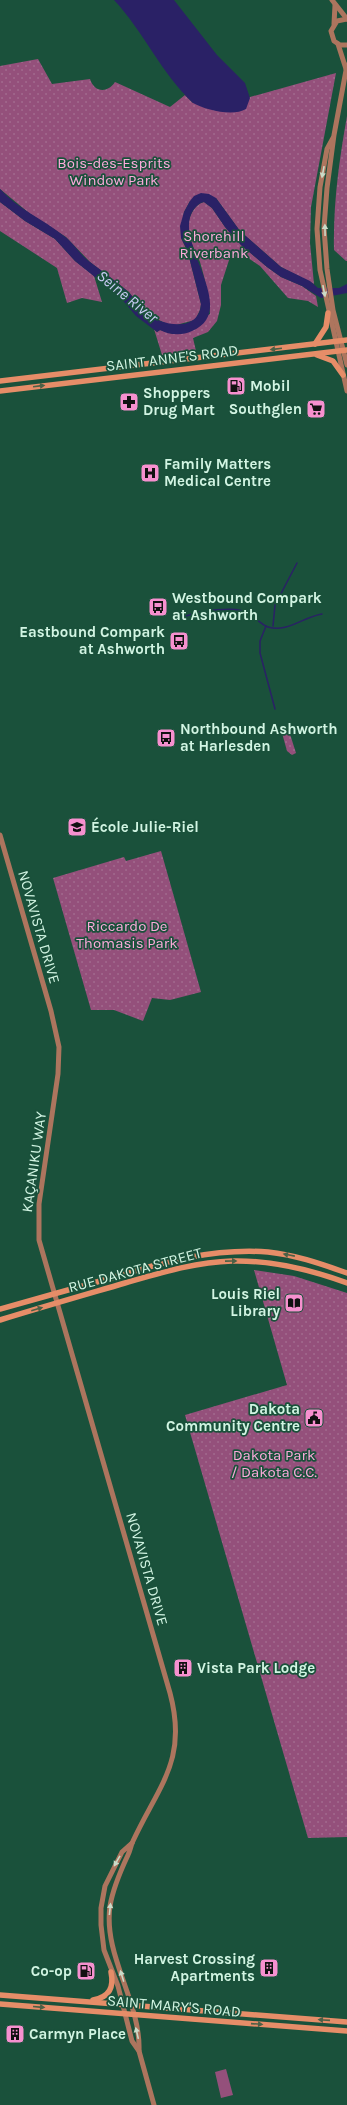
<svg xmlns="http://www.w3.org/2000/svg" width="347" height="2105" viewBox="0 0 347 2105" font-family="Karla,sans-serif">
<defs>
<pattern id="park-dots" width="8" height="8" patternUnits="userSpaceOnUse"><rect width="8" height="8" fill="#94507b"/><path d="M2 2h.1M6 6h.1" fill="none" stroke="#a26a8e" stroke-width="1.8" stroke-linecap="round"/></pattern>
</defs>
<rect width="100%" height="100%" fill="#1a513b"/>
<!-- green -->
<path fill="#94507b" d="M226,2069L233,2095L221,2098L215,2072Z"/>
<!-- park -->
<g fill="url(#park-dots)">
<path d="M38,59L52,84L90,79C94,92 107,94 115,82L170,107L185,95L193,103L250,97L336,73L311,207L310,243L314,284L281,267L240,231L216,198L190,201L184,212L181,238L188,253L201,304L200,310L195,320L176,325L167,324L145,313L129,292L90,262L66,237L29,213L0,189V66Z"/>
<path d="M347,116V261H346L334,250C333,204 339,161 347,116Z"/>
<path d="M0,202L25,221L55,239L75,261L94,276L102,302L82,298L67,303L57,268L0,231Z"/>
<path d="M204,202L212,208L225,227L241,245L267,267L281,277L302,286L316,296L318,307L308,301L288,298L260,266L245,256L230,257L221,285V305L217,321L208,332L193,338L196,351L162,355L154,329L157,332L160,330L173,334L210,314C209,296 205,279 200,262C196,253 189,238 188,230C188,219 193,205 204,202Z"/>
<path d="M289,731L296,753L292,755L287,751L282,733Z"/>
<path d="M161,851L201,992L170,1000L152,998L143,1021L114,1010H91L53,878L124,857L126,861Z"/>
<path d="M254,1270L294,1276L347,1293V1837L308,1838L185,1415L287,1385Z"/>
</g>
<!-- water -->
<g fill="#2a2166">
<path d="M114,0H174L217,55L245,83L250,98L246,109C233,117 206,110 193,103C161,73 144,32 114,0Z"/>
<path d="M0,189C18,209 43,219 64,236C74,243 80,255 90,262C103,272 118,282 130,294C136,300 139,308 145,313C162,326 199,333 201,304L187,249L181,238L180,226L184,212L190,201L194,196L201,193L209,194L216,198L240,231L281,267L310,281L318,288H339L347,284V293L321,298L302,286L281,277L267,267L241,245L225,227L212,208L204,202C199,203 197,206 194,209C170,240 242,310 192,331C182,336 169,335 160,330L157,332L136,316L120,297L75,261L55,239L25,221L0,202Z"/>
</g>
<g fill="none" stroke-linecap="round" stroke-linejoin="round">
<!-- stream -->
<g stroke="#2a2166" stroke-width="1.5">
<path d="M213,610C228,609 240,607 252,616C257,619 262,625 268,627C287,633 303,617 322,614"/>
<path d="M173,620L199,612"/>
<path d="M266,626L260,641V653L275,709"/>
<path d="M273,626L275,605L297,563"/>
</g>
<!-- tertiary -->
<g stroke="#ad755e" stroke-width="5">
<path d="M332,0L347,19"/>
<path d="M347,19L337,21L331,31L334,41L340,45H347"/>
<path d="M334,24L335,5"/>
<path d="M338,44L346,69"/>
<path d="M347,65L334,135L327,188L324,228L327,269L333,310L347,365"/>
<path d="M333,138L327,149L320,187L317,229L320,270L347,391"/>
<path d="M0,835L51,1011L59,1047L58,1074L39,1204V1240L170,1693C188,1760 159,1785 133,1841C131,1845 130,1851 128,1855C120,1872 113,1888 110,1906C103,1956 141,2002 139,2051"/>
<path d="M132,1843L122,1852L105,1886L101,1908V1925L104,1950L118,1986L132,2041L139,2051L154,2105"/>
</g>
<!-- secondary -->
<g stroke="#e68d68" stroke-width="5.5">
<path d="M315,344L326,327L328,313"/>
<path d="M317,355L333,361L343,375"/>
<path d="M0,381L347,340"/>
<path d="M0,391L347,350"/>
<path d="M0,1309C37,1299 74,1288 111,1278C163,1262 213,1248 268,1252C296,1255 321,1264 347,1273"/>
<path d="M0,1320C42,1307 84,1295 125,1283C160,1273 195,1262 232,1261C272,1260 309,1269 347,1283"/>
<path d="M0,1995L347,2022"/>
<path d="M93,2000C110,1997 114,1987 111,1972"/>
<path d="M0,2004L347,2031"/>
</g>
</g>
<!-- one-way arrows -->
<defs><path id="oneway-solid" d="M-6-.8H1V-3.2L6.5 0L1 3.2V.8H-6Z"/></defs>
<g fill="#cbdbc8">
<use href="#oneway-solid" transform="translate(323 172) rotate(101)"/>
<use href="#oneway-solid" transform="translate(325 230) rotate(-91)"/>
<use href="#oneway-solid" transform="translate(324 291) rotate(79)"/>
<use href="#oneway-solid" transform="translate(117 1861) rotate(120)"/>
<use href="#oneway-solid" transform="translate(110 1909) rotate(-84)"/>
<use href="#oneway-solid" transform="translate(122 1976) rotate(-107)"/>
<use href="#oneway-solid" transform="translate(137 2033) rotate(-103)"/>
</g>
<g fill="#4d6046">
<use href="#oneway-solid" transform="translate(276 349) rotate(173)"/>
<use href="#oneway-solid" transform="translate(39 386) rotate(-7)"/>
<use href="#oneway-solid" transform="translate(289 1255) rotate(-169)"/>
<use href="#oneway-solid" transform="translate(231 1261) rotate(-1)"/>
<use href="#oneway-solid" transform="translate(37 1309) rotate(-16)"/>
<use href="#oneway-solid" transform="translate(39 2007) rotate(5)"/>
<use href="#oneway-solid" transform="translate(324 2020) rotate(-176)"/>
<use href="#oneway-solid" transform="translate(257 2024) rotate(4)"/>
</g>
<!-- icons -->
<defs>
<g id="fuel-square" transform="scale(1)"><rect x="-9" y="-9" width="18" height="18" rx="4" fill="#f690cf" stroke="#1a513b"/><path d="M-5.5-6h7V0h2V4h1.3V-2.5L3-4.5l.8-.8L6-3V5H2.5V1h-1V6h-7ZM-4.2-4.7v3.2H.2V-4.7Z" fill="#111"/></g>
<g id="pharmacy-square" transform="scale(1)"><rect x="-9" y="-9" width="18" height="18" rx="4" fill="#f690cf" stroke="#1a513b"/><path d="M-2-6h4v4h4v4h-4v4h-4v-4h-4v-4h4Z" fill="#111"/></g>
<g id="supermarket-square" transform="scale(1)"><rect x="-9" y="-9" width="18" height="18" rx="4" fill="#f690cf" stroke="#1a513b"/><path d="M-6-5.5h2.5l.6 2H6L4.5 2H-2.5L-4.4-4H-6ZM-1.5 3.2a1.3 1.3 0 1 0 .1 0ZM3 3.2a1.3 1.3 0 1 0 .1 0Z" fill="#111"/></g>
<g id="hospital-square" transform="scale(1)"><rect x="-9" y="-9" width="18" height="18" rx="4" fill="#f690cf" stroke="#1a513b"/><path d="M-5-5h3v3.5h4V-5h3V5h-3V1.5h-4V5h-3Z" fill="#111"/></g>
<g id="bus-square" transform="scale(1)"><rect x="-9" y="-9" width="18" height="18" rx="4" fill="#f690cf" stroke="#1a513b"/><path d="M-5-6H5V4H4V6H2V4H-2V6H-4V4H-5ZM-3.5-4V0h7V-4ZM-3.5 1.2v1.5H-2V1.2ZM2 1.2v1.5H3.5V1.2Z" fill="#111"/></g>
<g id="school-square" transform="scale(1)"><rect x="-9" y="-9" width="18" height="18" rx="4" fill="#f690cf" stroke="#1a513b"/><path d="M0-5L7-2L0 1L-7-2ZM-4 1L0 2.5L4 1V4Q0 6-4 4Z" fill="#111"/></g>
<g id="library-square" transform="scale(1)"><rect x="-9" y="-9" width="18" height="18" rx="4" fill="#f690cf" stroke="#1a513b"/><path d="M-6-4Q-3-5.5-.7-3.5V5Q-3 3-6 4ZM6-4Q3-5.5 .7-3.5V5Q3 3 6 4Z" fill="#111"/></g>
<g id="civic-square" transform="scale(1)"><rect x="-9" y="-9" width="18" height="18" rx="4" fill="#f690cf" stroke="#1a513b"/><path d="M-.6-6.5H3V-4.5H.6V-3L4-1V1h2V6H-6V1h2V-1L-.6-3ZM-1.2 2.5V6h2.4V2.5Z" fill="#111"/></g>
<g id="building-square" transform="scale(1)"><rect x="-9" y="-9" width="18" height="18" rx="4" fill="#f690cf" stroke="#1a513b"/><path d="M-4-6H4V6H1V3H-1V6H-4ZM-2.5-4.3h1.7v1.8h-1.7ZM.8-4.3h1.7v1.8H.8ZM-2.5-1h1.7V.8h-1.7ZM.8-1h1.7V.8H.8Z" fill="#111"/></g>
</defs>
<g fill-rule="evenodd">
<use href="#fuel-square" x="236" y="386"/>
<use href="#pharmacy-square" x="129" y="402"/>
<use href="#supermarket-square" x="316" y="409"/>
<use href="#hospital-square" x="150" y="473"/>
<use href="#bus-square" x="158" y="607"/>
<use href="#bus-square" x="179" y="641"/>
<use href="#bus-square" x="166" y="738"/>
<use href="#school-square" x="77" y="827"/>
<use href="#library-square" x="294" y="1303"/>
<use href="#civic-square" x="314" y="1418"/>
<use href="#building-square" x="183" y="1668"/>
<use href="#building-square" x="269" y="1968"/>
<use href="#fuel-square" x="86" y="1971"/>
<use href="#building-square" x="15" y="2034"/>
</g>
<g text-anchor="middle" stroke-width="3.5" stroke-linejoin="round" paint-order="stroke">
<!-- park labels -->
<g font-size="15" fill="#feaadc" stroke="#1a513b">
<text x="114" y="168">Bois-des-Esprits<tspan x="114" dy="17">Window Park</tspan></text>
<text x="214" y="241">Shorehill<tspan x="214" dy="17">Riverbank</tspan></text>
<text x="127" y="931">Riccardo De<tspan x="127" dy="17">Thomasis Park</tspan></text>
<text x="274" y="1460">Dakota Park<tspan x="274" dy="17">/ Dakota C.C.</tspan></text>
</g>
<!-- street labels -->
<g font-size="15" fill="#d2f5e3" stroke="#1a513b">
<text transform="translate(172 358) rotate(-7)" y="5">SAINT ANNE'S ROAD</text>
<text transform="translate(39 927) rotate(74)" y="5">NOVAVISTA DRIVE</text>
<text transform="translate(34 1162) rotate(-82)" y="5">KAÇANIKU WAY</text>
<text transform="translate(135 1270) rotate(-15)" y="5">RUE DAKOTA STREET</text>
<text transform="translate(147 1569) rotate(74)" y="5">NOVAVISTA DRIVE</text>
<text transform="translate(174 2006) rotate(5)" y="5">SAINT MARY'S ROAD</text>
</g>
<!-- poi labels -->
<g font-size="15" font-weight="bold" fill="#d2f5e3" stroke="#1a513b" text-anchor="start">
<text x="250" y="391">Mobil</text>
<text x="143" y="398">Shoppers<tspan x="143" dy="17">Drug Mart</tspan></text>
<text x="302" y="414" text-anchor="end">Southglen</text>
<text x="164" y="469">Family Matters<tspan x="164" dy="17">Medical Centre</tspan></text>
<text x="172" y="603">Westbound Compark<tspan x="172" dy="17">at Ashworth</tspan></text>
<text x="165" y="637" text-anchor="end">Eastbound Compark<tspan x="165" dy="17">at Ashworth</tspan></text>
<text x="180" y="734">Northbound Ashworth<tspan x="180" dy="17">at Harlesden</tspan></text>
<text x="91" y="832">École Julie-Riel</text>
<text x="280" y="1299" text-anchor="end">Louis Riel<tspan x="280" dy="17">Library</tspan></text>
<text x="300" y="1414" text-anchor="end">Dakota<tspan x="300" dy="17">Community Centre</tspan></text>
<text x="197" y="1673">Vista Park Lodge</text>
<text x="255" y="1964" text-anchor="end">Harvest Crossing<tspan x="255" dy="17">Apartments</tspan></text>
<text x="72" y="1976" text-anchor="end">Co-op</text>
<text x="29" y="2039">Carmyn Place</text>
</g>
<!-- water labels -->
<g font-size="16" font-style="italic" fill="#c9cbf5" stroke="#1a513b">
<text transform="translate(128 296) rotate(39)" y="6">Seine River</text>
</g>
</g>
</svg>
